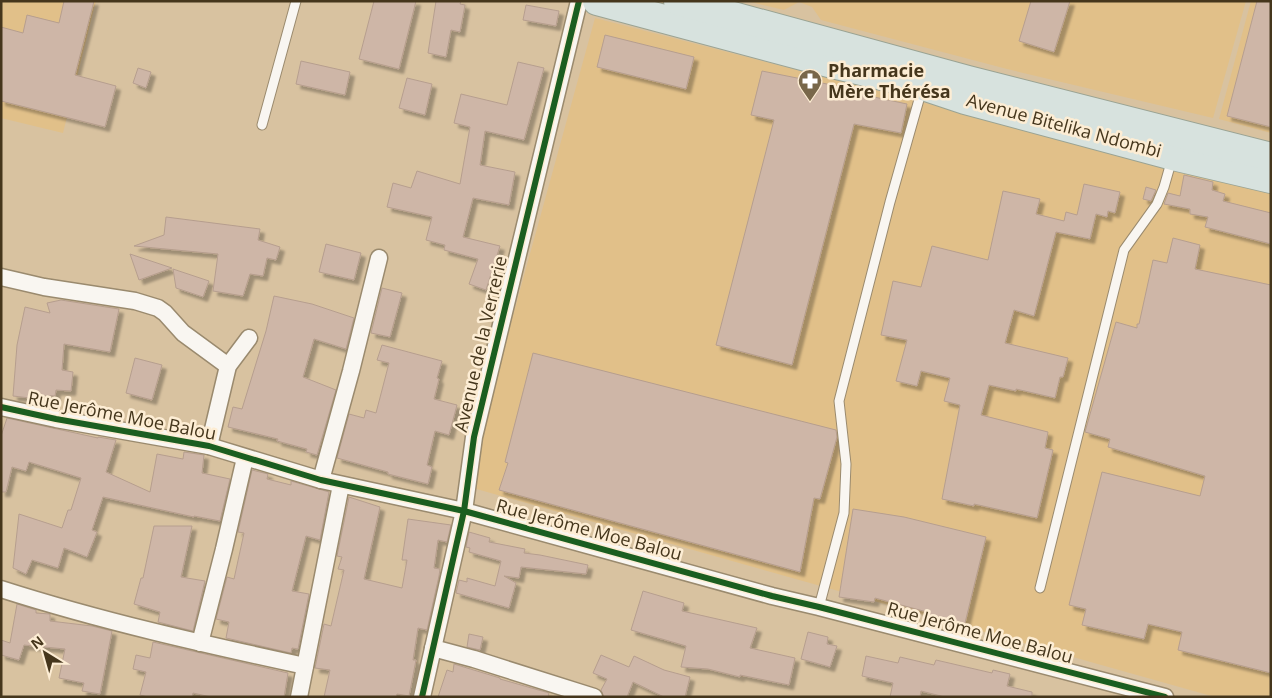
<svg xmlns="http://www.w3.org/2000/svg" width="1272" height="698" viewBox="0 0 1272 698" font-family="'Open Sans',sans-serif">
<defs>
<filter id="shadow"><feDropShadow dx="4.5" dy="4.5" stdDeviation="1" flood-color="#0004"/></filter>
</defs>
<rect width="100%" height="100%" fill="#d8c2a0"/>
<!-- built -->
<g fill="#e1c089">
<path d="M1,1H96L63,133L1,118Z"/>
<path d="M747,1H1246L1213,118L1007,69L821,20L812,7L799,2L784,10Z"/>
<path d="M1251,1H1271V133L1219,119Z"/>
<path d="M595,18L1271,192V697H1215L466,486Z"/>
</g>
<!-- building -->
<g fill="#ceb6a7" stroke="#b69e8e" filter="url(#shadow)">
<path d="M64,1H94L75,75L116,86L105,127L1,101V27L23,33L27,15L59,23Z"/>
<path d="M374,1H416L399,69L359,59Z"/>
<path d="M436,1H461L460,4L465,5L460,32L451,30L446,57L428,53Z"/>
<path d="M1031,1H1070L1054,52L1019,41Z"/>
<path d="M1257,1H1271V127L1227,116Z"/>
<path d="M526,5L559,11L556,26L523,20Z"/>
<path d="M605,35L694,57L686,89L597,67Z"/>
<path d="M301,61L350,72L345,95L296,84Z"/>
<path d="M518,62L544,68L524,140L485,131L480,165L515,172L509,205L473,198L463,237L500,246L486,290L469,284L478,259L444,250L445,245L426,240L432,217L387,207L393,183L411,188L417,171L460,184L470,127L454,123L461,94L507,105Z"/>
<path d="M138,68L151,72L146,88L133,83Z"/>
<path d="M762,71L842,87L841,90L907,104L901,133L854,124L792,365L716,345L774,120L751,115Z"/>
<path d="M407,78L432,84L425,115L399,108Z"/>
<path d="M1184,175L1213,182L1212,190L1225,194L1223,201L1271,213V244L1205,227L1208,217L1190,214V209L1164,204L1168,193L1180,196Z"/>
<path d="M1084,184L1120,192L1115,213L1108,211L1107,217L1096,214L1090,239L1056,232L1034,316L1014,310L1005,343L1068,358L1063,377H1060L1055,398L1016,389V391L989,385L981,415L1048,432L1045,448L1053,450L1037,518L974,504V506L942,499L960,405L944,401L950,378L921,371L917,386L896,381L907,340L881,335L893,281L921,287L932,246L988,260L1003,191L1040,199L1036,214L1064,221L1066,212L1077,215Z"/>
<path d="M1146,187L1156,190L1151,201L1143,199Z"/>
<path d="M166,217L260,229L258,240L280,247L276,260L267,258L263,276L250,274L243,296L213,291L218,254L134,246L164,235Z"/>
<path d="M1173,238L1200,245L1195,269L1271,285V673L1178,650L1182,632L1148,624L1144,639L1082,625L1086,609L1069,605L1102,472L1200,496L1205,476L1108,447L1110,439L1085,432L1116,322L1137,328V324H1139L1153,260L1167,263Z"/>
<path d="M326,244L361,253L354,280L319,272Z"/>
<path d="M130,254L172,268L139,280Z"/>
<path d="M173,269L209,281L203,297L176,288Z"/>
<path d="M382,288L402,293L390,337L371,333Z"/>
<path d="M274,296L312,304L354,318L346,349L314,339L303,377L336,390L317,455L306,452L307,449L277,441L278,439L228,427L233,407L242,409L266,331Z"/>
<path d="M61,300L119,309L110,352L64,344L62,370L73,372L71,391L56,390L55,396L31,395L30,398L13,396L17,345L25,307L50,313L47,303Z"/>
<path d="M382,345L442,361L437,378L439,379L434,399L457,405L449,435L435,431L427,465L432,467L428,484L388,474V472L337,458L349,414L364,418L366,410L376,413L389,363L377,360Z"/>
<path d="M533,353L836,430L837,437L820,499L814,498L800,572L499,490L508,463L505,462Z"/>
<path d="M135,358L162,365L152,400L126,393Z"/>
<path d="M7,418L98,438V437L116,440L106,472L150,492L157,454L183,459L184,452L204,455L202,473L230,479L220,521L194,516V517L103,497L92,530L97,532L87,557L64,548L58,568L32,560L26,574L13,568L19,514L62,528L68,510H71L81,478L29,462L26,471L12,467L6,492H1V436Z"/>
<path d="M252,470L268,474L267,479L291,485V481L329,492L320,540L306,536L292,591L309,594L298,649L292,648L291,653L226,638L229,622L216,619L227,577L234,579L244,533L238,532Z"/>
<path d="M349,497L380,507L364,579L402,588L407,560H402L408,519L451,525L447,542L438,540L434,568L440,569L439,576L427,630L418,628L413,660H416L409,696L397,694L396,697H324L330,670L315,668L324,624L331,626L344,570L338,569L342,557L337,556Z"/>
<path d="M853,509L904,517L986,537L965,623L926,614L927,612L875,598L874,602L839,597Z"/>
<path d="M154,526H192L181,577L205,581L193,631L158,622L160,612L134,604L141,578H143Z"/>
<path d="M469,532L490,538L489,542L525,549L524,553L540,555L588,565L586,574L521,567L519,578L504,576L516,583L509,608L456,593L459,580L467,582V578L495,586L501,561L469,552L470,548L466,547Z"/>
<path d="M643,591L684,603L682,611L757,628L750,648L795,658L789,685L740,675V677L708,669L681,667L686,646L631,630Z"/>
<path d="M17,604L36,610V613L50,614V621L92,626L112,631L100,694L82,691L84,683L59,678L65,649L24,645L19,660L1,655V640L10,643Z"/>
<path d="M808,632L828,637L827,644L837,646L830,667L801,659Z"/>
<path d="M469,634L483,637L480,650L467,647Z"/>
<path d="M153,642L288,673L284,697H211L193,693L192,697H148L140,695L146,672L133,669L136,655L150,658Z"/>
<path d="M601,655L629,667L634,656L664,670L690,677L685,697H664L633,682L627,697H604L601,690L607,679L593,673Z"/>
<path d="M866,656L898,663L900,657L934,665L936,660L992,673L993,670L1010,674L1007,686L1032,692V697H945L921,691L920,697H890L893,683L862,676Z"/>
<path d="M454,664L500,678V679L549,693L548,697H438L447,670L453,672Z"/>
</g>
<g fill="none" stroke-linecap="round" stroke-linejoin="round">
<!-- service casing -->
<g stroke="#9a8a6e" stroke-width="11">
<g id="service">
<path d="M262,125L296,1"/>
<path d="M1040,588L1124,250L1157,204L1164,187L1172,159"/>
<path d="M819,607L844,513L846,464L839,401L890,202L922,89"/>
</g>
</g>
<!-- minor casing -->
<g stroke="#9a8a6e" stroke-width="19">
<g id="minor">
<path d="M1,277L44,287L135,301L158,308L165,313L183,333L228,366"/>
<path d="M1,407L56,419L209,446L321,480L464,511L772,596L819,607L1165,697"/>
<path d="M209,446L228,366L249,338"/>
<path d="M321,480L351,371L379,258"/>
<path d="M1,589C101,621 203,644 305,666"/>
<path d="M200,643L224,549L245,458"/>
<path d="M433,648L474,659L594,697"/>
<path d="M299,697L341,485"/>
<path d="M422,697L464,511L474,437L579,1"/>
</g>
</g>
<!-- trunk casing -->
<g stroke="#9aa393" stroke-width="30">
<g id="trunk">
<path d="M597,1L836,65L923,86L965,100L1173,156L1271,179"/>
<path d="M678,1L968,80L1271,157"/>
</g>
</g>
<!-- service -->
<use href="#service" stroke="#f9f6f1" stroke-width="9"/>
<!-- minor -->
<use href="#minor" stroke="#f9f6f1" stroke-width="16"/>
<!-- trunk -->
<use href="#trunk" stroke="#d7e2de" stroke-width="28"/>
<!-- cycleway casing -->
<g stroke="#fdedd4" stroke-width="9">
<g id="cycleway">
<path d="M1,407L56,419L209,446L321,480L464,511L772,596L819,607L1165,697"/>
<path d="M422,697L464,511L474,437L579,1"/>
</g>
</g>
<!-- cycleway -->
<use href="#cycleway" stroke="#1b5e20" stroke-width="6"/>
</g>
<!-- icons -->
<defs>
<g id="pharmacy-pin" transform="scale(1.25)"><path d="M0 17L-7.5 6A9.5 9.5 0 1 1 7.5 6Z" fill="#78674a" stroke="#fdedd4"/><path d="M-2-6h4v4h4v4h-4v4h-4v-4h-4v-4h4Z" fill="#fff"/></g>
</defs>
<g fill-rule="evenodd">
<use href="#pharmacy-pin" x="810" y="81"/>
</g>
<g text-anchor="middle" stroke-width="5" stroke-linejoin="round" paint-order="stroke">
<!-- poi labels -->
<g font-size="18" font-weight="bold" fill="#45361c" stroke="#fdedd4" text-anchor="start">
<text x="828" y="77">Pharmacie<tspan x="828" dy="21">Mère Thérésa</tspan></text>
</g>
<!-- street labels -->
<g font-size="18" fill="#45361c" stroke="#fdedd4">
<text transform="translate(1064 126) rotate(15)" y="6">Avenue Bitelika Ndombi</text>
<text transform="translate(481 344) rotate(-77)" y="6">Avenue de la Verrerie</text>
<text transform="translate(122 416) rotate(11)" y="6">Rue Jerôme Moe Balou</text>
<text transform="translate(589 530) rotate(15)" y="6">Rue Jerôme Moe Balou</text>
<text transform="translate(980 633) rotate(15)" y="6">Rue Jerôme Moe Balou</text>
</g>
</g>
<!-- border -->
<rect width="1272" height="698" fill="none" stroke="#45361c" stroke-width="5"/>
<!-- north arrow -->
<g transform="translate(45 653) rotate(323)" stroke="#fdedd4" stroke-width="4" paint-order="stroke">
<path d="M0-4L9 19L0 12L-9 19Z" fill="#45361c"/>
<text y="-8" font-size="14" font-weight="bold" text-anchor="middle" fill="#45361c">N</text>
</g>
</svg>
